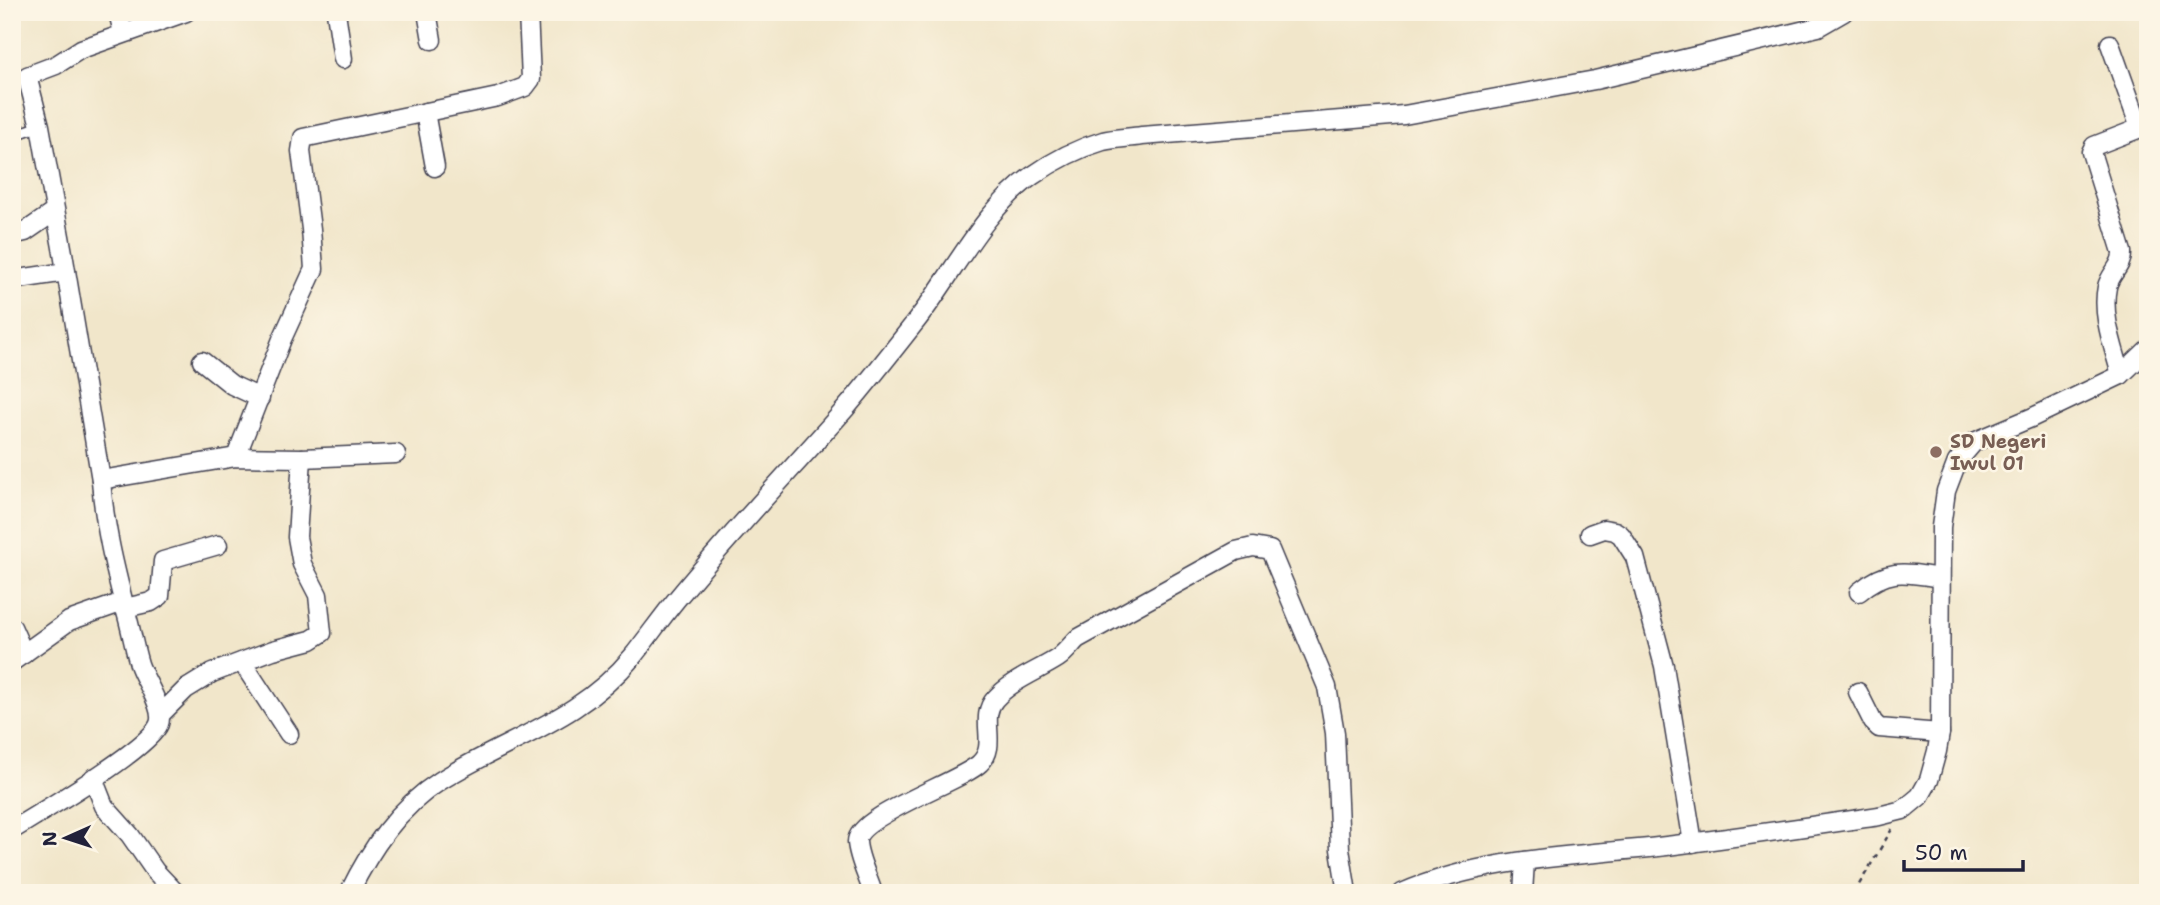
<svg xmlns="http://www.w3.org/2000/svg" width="2160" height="905" viewBox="0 0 2160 905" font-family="'Shantell Sans',sans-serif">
<rect width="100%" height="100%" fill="#fcf5e5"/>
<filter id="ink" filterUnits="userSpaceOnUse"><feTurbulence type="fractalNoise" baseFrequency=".0143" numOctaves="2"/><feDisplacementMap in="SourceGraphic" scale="14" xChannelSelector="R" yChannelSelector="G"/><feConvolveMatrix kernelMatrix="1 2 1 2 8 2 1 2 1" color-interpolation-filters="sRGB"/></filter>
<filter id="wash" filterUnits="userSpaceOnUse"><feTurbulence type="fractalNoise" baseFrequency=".00686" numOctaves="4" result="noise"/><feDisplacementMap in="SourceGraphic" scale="28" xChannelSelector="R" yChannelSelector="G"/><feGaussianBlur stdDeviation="1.57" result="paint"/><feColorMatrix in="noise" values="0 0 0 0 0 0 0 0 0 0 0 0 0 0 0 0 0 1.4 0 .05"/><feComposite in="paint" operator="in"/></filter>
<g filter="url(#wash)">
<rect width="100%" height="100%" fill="#f1e6ca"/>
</g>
<g filter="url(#ink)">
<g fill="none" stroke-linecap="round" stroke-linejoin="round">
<!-- lane casing -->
<g stroke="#413f50" stroke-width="12">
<path id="lane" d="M12,136L40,126"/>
</g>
<!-- street casing -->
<g stroke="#413f50" stroke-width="21">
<g id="street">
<path d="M118,12L123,33"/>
<path d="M336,12L343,59"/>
<path d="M427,12L432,40"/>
<path d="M2110,44L2140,128"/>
<path d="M425,112L435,167"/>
<path d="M12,235L25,232L54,212"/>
<path d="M12,280L66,272"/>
<path d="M202,361L232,385L260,398"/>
<path d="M2121,375C2114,348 2101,315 2107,287C2110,273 2123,266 2122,252L2091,152L2094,146L2148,125"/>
<path d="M236,457L282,339L314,269L311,229L301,151L303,138L498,97L525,87L531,79L528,12"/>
<path d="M101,480L236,457L302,458L396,454"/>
<path d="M1590,534L1604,529L1615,531L1621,535L1635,557L1664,666L1693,843"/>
<path d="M1859,592C1888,568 1904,572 1940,578"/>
<path d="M125,608L151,602L160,596L163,561L218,545"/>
<path d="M12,627L24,654"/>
<path d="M12,662L69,621L123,602"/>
<path d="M242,662L289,734"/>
<path d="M1858,692L1873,722L1879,728L1940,733"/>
<path d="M161,714L186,689L212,673L273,650L311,640L322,633L318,595L302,564L297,537L302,458"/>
<path d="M93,778L104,806L130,835L155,871L176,893"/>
<path d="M12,830C41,812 149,749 159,724C165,708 144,680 139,664C134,647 131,629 126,612C115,569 104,525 101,480L63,253L40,126L27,76L56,65L81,49L186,12"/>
<path d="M349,893C371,848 398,808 440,781C508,738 580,721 633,656C649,636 664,614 681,594C734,530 791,470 846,408C869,381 891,353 913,325C953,276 980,213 1032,176C1052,162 1079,148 1103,141C1115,138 1129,138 1142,136L1404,115L1595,80L1818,27L1844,12"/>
<path d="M873,893C868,877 858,858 857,842C856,816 962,781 980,763C999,745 978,718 995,699C1012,680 1038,671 1058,658C1065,653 1071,645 1077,639L1236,551L1253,547L1270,550L1327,687L1335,733L1340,849L1347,893"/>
<path d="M1402,893C1482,858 1573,856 1658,847C1732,838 1805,827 1879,816L1903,810L1920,796L1929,780L1937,751L1940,733L1941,527L1946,491L1957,462L1974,442L2031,418L2121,375L2148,349"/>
<path d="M1523,893L1525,861"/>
</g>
</g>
<!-- path -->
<path stroke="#413f50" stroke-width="2.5" stroke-dasharray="5 5" stroke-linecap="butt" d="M1854,893L1892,829"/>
<!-- lane -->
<use href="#lane" stroke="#fff" stroke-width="9"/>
<!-- street -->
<use href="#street" stroke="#fff" stroke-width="18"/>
</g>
</g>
<!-- markers -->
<circle fill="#8d6e63" stroke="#fcf5e5" stroke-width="2.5" cx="1936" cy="452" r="7"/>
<g text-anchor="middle" stroke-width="5" stroke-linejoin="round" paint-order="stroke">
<!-- education labels -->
<g font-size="19" font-weight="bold" fill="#785e54" stroke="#fcf5e5" text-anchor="start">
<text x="1950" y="448">SD Negeri<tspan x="1950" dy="22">Iwul 01</tspan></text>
</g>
</g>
<!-- margin -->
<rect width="2160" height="905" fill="none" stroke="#fcf5e5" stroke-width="42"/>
<!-- north arrow -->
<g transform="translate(66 838) rotate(267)" stroke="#fcf5e5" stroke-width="5" paint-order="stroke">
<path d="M0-5L12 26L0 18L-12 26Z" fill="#22223b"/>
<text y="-10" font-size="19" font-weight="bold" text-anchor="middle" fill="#22223b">N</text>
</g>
<!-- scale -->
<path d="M1904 860v10h119v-10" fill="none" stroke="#22223b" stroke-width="3.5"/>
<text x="1915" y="860" font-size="21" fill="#22223b" stroke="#fcf5e5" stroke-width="5" paint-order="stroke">50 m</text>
</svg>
